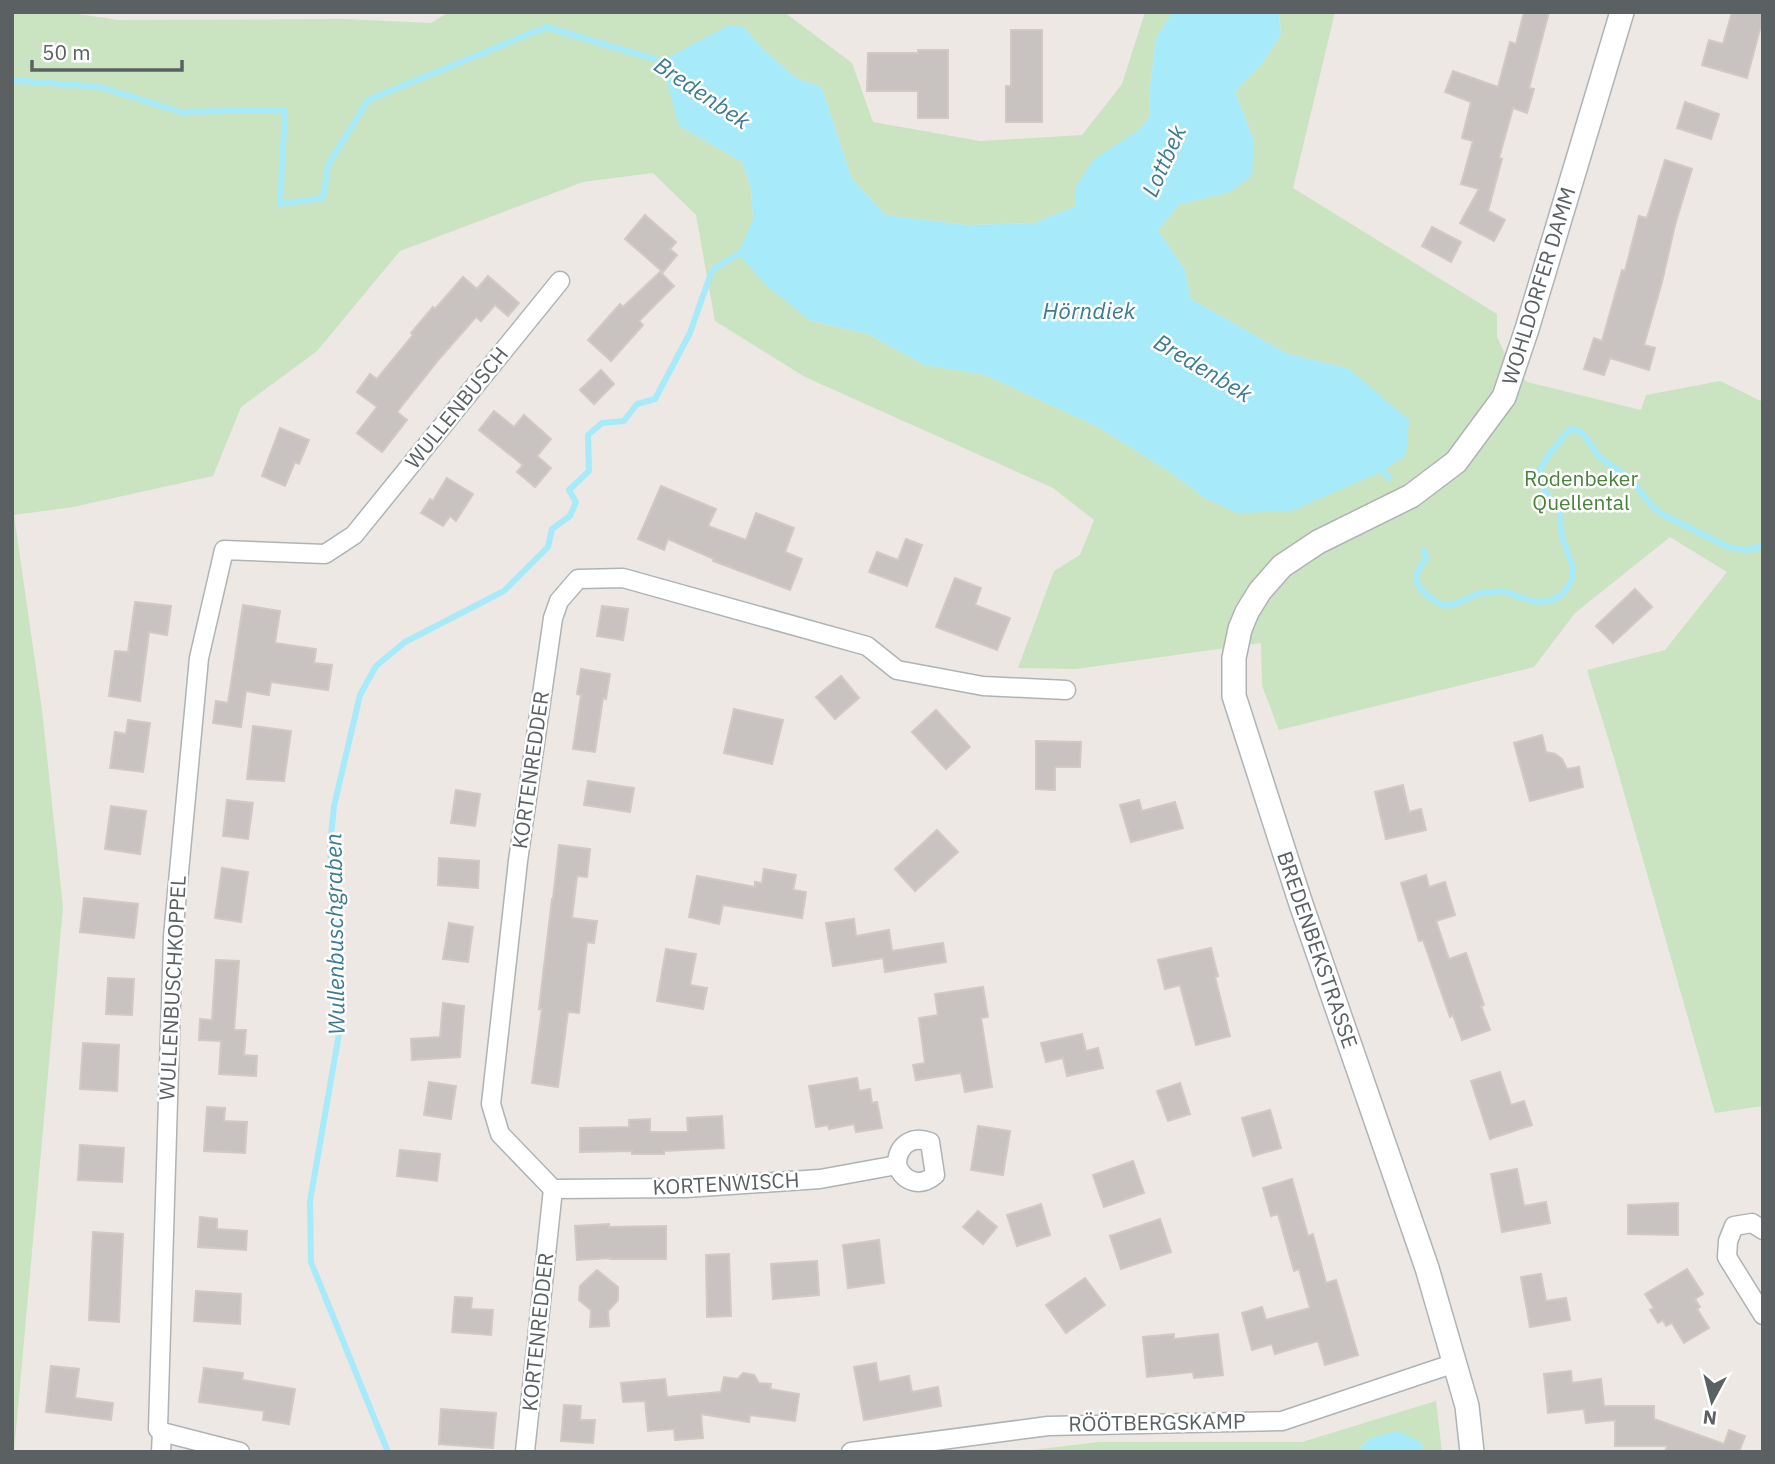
<svg xmlns="http://www.w3.org/2000/svg" width="1775" height="1464" viewBox="0 0 1775 1464" font-family="'IBM Plex Sans',sans-serif">
<rect width="100%" height="100%" fill="#ede8e3"/>
<!-- green -->
<g fill="#cae3c1">
<path d="M12,12H65L118,20L345,19L431,23L449,12H784L852,63L873,122L980,141L1082,135L1122,84L1145,12H1172L1156,38L1150,87L1149,118L1138,130L1076,206L1034,223L967,225L886,215L852,179L822,88L795,77L763,49L744,27L679,126L742,162L751,188L753,219L810,321L868,334L924,365L985,375L1100,428L1171,473L1206,499L1324,495L1383,471L1349,369L1286,353L1191,299L1185,270L1158,230L1180,204L1230,192L1254,140L1235,92L1261,65L1281,35L1279,12H1335L1293,188L1497,314V337L1508,360L1527,382L1641,410L1646,395L1720,381L1763,402V1106L1715,1113L1615,761L1587,670L1665,650L1727,572L1670,537L1575,613L1534,667L1279,730L1262,686L1261,643L1076,669L1018,668L1054,571L1080,555L1094,520L1053,488L805,377L715,321L696,215L653,173L583,182L400,251L317,351L241,407L213,476L73,507L14,515L42,710L63,907L14,1452H12Z"/>
<path d="M1436,1401L1442,1452H1423L1422,1443L1370,1438L1356,1452H1015L1098,1442H1302Z"/>
</g>
<!-- water -->
<g fill="#a7eafa">
<path d="M1172,12H1279L1281,35L1261,65L1235,92L1254,140L1252,176L1230,192L1180,204L1158,230L1185,270L1191,299L1286,353L1349,369L1409,420L1406,455L1383,471L1292,511L1238,513L1206,499L1171,473L1100,428L985,375L924,365L868,334L811,321L768,287L738,254L753,219L751,188L742,162L679,126L661,61L729,25L744,27L763,49L795,77L822,88L852,179L886,215L967,225L1034,223L1076,206V186L1094,159L1138,130L1149,118L1150,87L1156,38Z"/>
<path d="M1398,1431L1422,1443L1423,1452H1356L1370,1438Z"/>
</g>
<g fill="none" stroke-linecap="round" stroke-linejoin="round">
<!-- stream -->
<g stroke="#a7eafa" stroke-width="6">
<path d="M12,80L100,87L181,112L285,110L280,204L323,198L328,165L368,100L546,27L661,61L666,64"/>
<path d="M1375,467L1383,471L1389,478"/>
<path d="M1424,551L1426,559C1414,574 1411,581 1427,595C1455,620 1462,592 1490,592C1495,592 1500,591 1505,592C1520,596 1532,604 1547,601C1560,599 1573,586 1573,571C1573,560 1564,547 1562,536C1560,529 1562,521 1560,514C1556,502 1541,491 1539,477C1537,465 1562,439 1570,429C1587,430 1589,446 1600,457C1609,466 1621,471 1631,480C1641,491 1648,504 1660,513L1726,546C1739,550 1750,552 1763,545"/>
<path d="M388,1452L311,1262L310,1201L340,1028L330,845L334,806L360,695L376,666L405,642L504,591L548,547L552,529L570,516L576,502L569,490L589,471L588,435L602,423L624,421L637,404L655,399L690,333L712,270L738,254"/>
</g>
</g>
<!-- building -->
<g fill="#c8c3c0" stroke="#d1c9c2" stroke-width="2">
<path d="M1524,12H1549L1529,88L1534,89L1527,113L1513,108L1499,158L1502,159L1488,211L1505,220L1494,241L1460,223L1479,189L1461,184L1473,141L1462,138L1471,102L1445,92L1453,71L1498,87L1510,42L1516,44Z"/>
<path d="M1732,12H1763V30L1760,29L1747,78L1702,65L1709,40L1723,44Z"/>
<path d="M1011,30H1042V122H1006V86H1011Z"/>
<path d="M918,50H948V118H918V91H867L868,53H918Z"/>
<path d="M1685,102L1719,114L1711,139L1677,128Z"/>
<path d="M1665,160L1692,169L1675,225L1662,282L1644,345L1655,348L1649,370L1610,358L1604,375L1584,369L1594,338L1602,341L1622,270L1625,271L1639,216L1647,218Z"/>
<path d="M645,215L676,242L670,249L677,255L663,272L625,239Z"/>
<path d="M1432,227L1461,242L1451,262L1422,246Z"/>
<path d="M660,272L674,286L639,321L643,325L611,361L588,340L620,304L623,307Z"/>
<path d="M488,276L519,303L508,316L495,305L481,321L476,317L440,358L397,412L407,420L382,452L357,433L377,407L357,392L370,374L377,379L413,335L411,333L433,307L435,309L463,277L477,289Z"/>
<path d="M601,370L614,384L594,404L580,390Z"/>
<path d="M494,411L514,427L524,415L551,439L537,456L551,468L535,487L517,472L523,465L479,430Z"/>
<path d="M280,428L309,440L299,464L295,462L285,486L262,476Z"/>
<path d="M447,478L473,494L456,521L450,516L443,526L421,513L430,499L433,501Z"/>
<path d="M661,486L716,509L708,526L746,540L756,513L794,528L785,552L802,559L790,590L713,561L714,559L668,539L664,550L638,539Z"/>
<path d="M906,539L922,545L907,586L869,572L877,552L898,560Z"/>
<path d="M955,578L981,588L975,605L1010,618L997,650L936,627Z"/>
<path d="M1635,589L1652,607L1613,643L1596,626Z"/>
<path d="M135,602L171,606L167,635L149,632L140,701L109,696L115,651L128,652Z"/>
<path d="M243,605L280,611L275,643L316,649L314,663L332,665L328,690L271,682L269,695L246,691L241,727L213,723L216,701L228,703Z"/>
<path d="M602,606L628,609L623,640L597,636Z"/>
<path d="M581,669L610,674L606,699L603,698L595,752L573,749L581,695L577,694Z"/>
<path d="M841,676L859,698L835,719L816,697Z"/>
<path d="M734,709L783,720L772,764L724,753Z"/>
<path d="M936,710L970,747L946,769L912,732Z"/>
<path d="M128,720L150,723L143,772L110,768L115,732L126,734Z"/>
<path d="M253,726L291,731L284,781L247,779Z"/>
<path d="M1542,735L1546,752L1555,754L1562,759L1567,769L1579,767L1583,787L1530,801L1514,743Z"/>
<path d="M1036,741L1081,742L1080,767H1055V790L1036,789Z"/>
<path d="M588,781L634,788L630,812L584,805Z"/>
<path d="M1403,785L1409,812L1421,809L1426,830L1386,839L1375,792Z"/>
<path d="M456,790L480,794L475,826L451,823Z"/>
<path d="M227,800L253,803L248,839L223,836Z"/>
<path d="M1139,800L1142,811L1175,802L1183,828L1131,842L1120,805Z"/>
<path d="M111,806L146,811L140,854L105,849Z"/>
<path d="M937,830L958,852L915,891L895,869Z"/>
<path d="M559,845L590,849L587,877L577,876L572,918L597,921L594,943L587,942L579,1013L568,1012L558,1087L532,1083L542,1009H539L544,966L552,899H553Z"/>
<path d="M439,858L479,861L478,888L438,885Z"/>
<path d="M222,868L248,872L241,922L215,918Z"/>
<path d="M764,869L796,875L793,890L806,892L802,918L723,905L719,924L689,917L697,876L755,887V882L762,883Z"/>
<path d="M1426,875L1429,887L1445,882L1455,915L1436,921L1449,959L1466,953L1484,1005L1481,1006L1490,1030L1462,1040L1453,1015L1450,1017L1423,940L1419,941L1401,883Z"/>
<path d="M84,898L138,904L134,938L80,932Z"/>
<path d="M854,919L856,936L889,930L892,951L943,943L946,962L885,972L883,958L833,966L826,923Z"/>
<path d="M449,923L473,927L468,962L443,959Z"/>
<path d="M1211,948L1218,976L1215,977L1230,1036L1196,1045L1180,985L1165,989L1158,960Z"/>
<path d="M666,949L696,954L690,985L707,988L703,1009L657,1001Z"/>
<path d="M216,960L239,961L234,1030H246L244,1055L257,1056L256,1076L219,1074L221,1041L199,1040L200,1019L212,1020Z"/>
<path d="M108,978L134,979L132,1015L106,1014Z"/>
<path d="M983,987L988,1017L981,1018L992,1087L965,1092L961,1073L916,1080L913,1065L925,1063L919,1018L938,1015L935,994Z"/>
<path d="M443,1003L464,1006L460,1057L412,1060L411,1039L440,1037Z"/>
<path d="M1082,1034L1086,1051L1098,1048L1103,1068L1067,1076L1063,1058L1046,1062L1041,1043Z"/>
<path d="M83,1043L119,1045L117,1091L80,1089Z"/>
<path d="M1500,1072L1511,1105L1524,1101L1532,1125L1490,1139L1471,1081Z"/>
<path d="M857,1078L859,1091L870,1089L872,1103L877,1102L882,1128L856,1132L854,1124L829,1129L828,1125L816,1127L809,1086Z"/>
<path d="M429,1082L456,1086L451,1119L424,1115Z"/>
<path d="M1180,1083L1190,1114L1168,1121L1157,1091Z"/>
<path d="M207,1107L225,1108L224,1121L247,1122L245,1153L204,1151Z"/>
<path d="M1270,1110L1281,1148L1253,1156L1242,1118Z"/>
<path d="M722,1116L724,1148L664,1151V1154H632V1151L580,1152V1128L629,1127V1120L650,1119V1132H688L687,1118Z"/>
<path d="M978,1126L1010,1131L1003,1175L971,1170Z"/>
<path d="M80,1145L124,1148L122,1182L78,1180Z"/>
<path d="M400,1150L440,1154L437,1181L397,1176Z"/>
<path d="M1133,1161L1144,1193L1104,1207L1093,1175Z"/>
<path d="M1517,1169L1524,1206L1546,1202L1550,1223L1502,1232L1491,1174Z"/>
<path d="M1292,1179L1308,1236L1313,1234L1326,1283L1336,1280L1358,1355L1325,1365L1318,1341L1275,1354L1272,1344L1252,1350L1242,1313L1262,1307L1266,1320L1310,1308L1299,1269L1294,1271L1278,1214L1271,1216L1263,1188Z"/>
<path d="M1678,1203V1235L1628,1234V1205Z"/>
<path d="M1041,1204L1050,1235L1017,1246L1007,1215Z"/>
<path d="M978,1211L997,1227L983,1244L963,1227Z"/>
<path d="M200,1217L217,1219V1229L247,1231L246,1250L198,1247Z"/>
<path d="M1160,1219L1171,1252L1121,1269L1110,1236Z"/>
<path d="M609,1224V1227L666,1226V1259H609L611,1258L577,1260L575,1226Z"/>
<path d="M93,1232L123,1234L119,1322L89,1320Z"/>
<path d="M879,1240L884,1283L848,1288L843,1245Z"/>
<path d="M729,1254L731,1316L707,1317L706,1255Z"/>
<path d="M817,1261L819,1295L773,1299L771,1264Z"/>
<path d="M1687,1269L1703,1294L1695,1299L1700,1307L1697,1309L1709,1328L1684,1343L1672,1323L1666,1326L1663,1320L1658,1323L1650,1310L1654,1308L1645,1294Z"/>
<path d="M597,1270L618,1287V1300L608,1311L609,1326L590,1327L591,1310L579,1300L580,1286Z"/>
<path d="M1541,1274L1546,1301L1566,1298L1570,1320L1530,1327L1521,1277Z"/>
<path d="M1085,1278L1105,1305L1066,1333L1046,1305Z"/>
<path d="M196,1291L241,1294L240,1324L194,1321Z"/>
<path d="M455,1297L472,1298L471,1309L493,1310L491,1335L452,1332Z"/>
<path d="M1174,1334V1339L1218,1334L1223,1375L1194,1378L1193,1372L1147,1377L1143,1337Z"/>
<path d="M876,1363L879,1382L909,1376L912,1392L938,1387L941,1406L864,1420L854,1367Z"/>
<path d="M51,1366L79,1369L75,1398L113,1403L111,1420L46,1412Z"/>
<path d="M204,1368L243,1373L242,1380L295,1389L289,1424L263,1420L264,1411L199,1402Z"/>
<path d="M1571,1371L1572,1383L1601,1379L1604,1406H1654V1419L1724,1444L1729,1430L1745,1436L1739,1452H1665L1667,1446H1615V1420L1586,1423L1584,1409L1548,1413L1544,1374Z"/>
<path d="M743,1373L754,1375L759,1383L771,1384L770,1389L799,1394L795,1421L750,1415L749,1422L701,1414L703,1438L675,1440L674,1429L648,1431L645,1401L623,1402L621,1383L665,1379L667,1397L721,1392L724,1377L738,1379Z"/>
<path d="M564,1405L581,1406L580,1420H595L593,1443L561,1441Z"/>
<path d="M441,1409L496,1413L493,1448L439,1444Z"/>
</g>
<g fill="none" stroke-linecap="round" stroke-linejoin="round">
<!-- minor casing -->
<g stroke="#afb3b5" stroke-width="21">
<g id="minor">
<path d="M553,1189L686,1188L820,1179L897,1165C904,1183 921,1187 935,1175L930,1142C911,1135 897,1146 897,1165"/>
<path d="M1763,1230L1752,1223L1734,1226L1728,1241L1727,1257L1763,1315"/>
<path d="M161,1452L162,1432"/>
<path d="M240,1452L162,1432L158,1429L173,936L199,658L224,550L325,554L354,535L560,281"/>
<path d="M525,1452L553,1189L500,1134L491,1104L518,861L553,618L559,601L578,579L623,578L867,646L897,670L983,686L1066,690"/>
<path d="M851,1452L1048,1426L1282,1421L1455,1363"/>
</g>
</g>
<!-- tertiary casing -->
<g stroke="#afb3b5" stroke-width="26">
<path id="tertiary" d="M1472,1452L1467,1406L1427,1268L1301,904L1234,696V658L1240,629L1247,612L1260,591L1282,566L1318,542L1411,496L1456,462L1504,397L1527,329L1622,12"/>
</g>
<!-- minor -->
<use href="#minor" stroke="#fff" stroke-width="18"/>
<!-- tertiary -->
<use href="#tertiary" stroke="#fff" stroke-width="23"/>
</g>
<g text-anchor="middle" stroke-width="5" stroke-linejoin="round" paint-order="stroke">
<!-- street labels -->
<g font-size="21" fill="#5b6163" stroke="#fff">
<text transform="translate(1539 286) rotate(-73)" y="7">WOHLDORFER DAMM</text>
<text transform="translate(457 408) rotate(-51)" y="7">WULLENBUSCH</text>
<text transform="translate(531 770) rotate(-82)" y="7">KORTENREDDER</text>
<text transform="translate(1317 950) rotate(71)" y="7">BREDENBEKSTRASSE</text>
<text transform="translate(173 988) rotate(-87)" y="7">WULLENBUSCHKOPPEL</text>
<text transform="translate(726 1184) rotate(-3)" y="7">KORTENWISCH</text>
<text transform="translate(538 1332) rotate(-84)" y="7">KORTENREDDER</text>
<text transform="translate(1157 1423) rotate(-1)" y="7">RÖÖTBERGSKAMP</text>
</g>
<!-- park labels -->
<g font-size="21" fill="#49833a" stroke="#fff">
<text x="1581" y="486">Rodenbeker<tspan x="1581" dy="24">Quellental</tspan></text>
</g>
<!-- water labels -->
<g font-size="23" font-style="italic" fill="#3c7b91" stroke="#fff">
<text transform="translate(702 93) rotate(34)" y="8">Bredenbek</text>
<text transform="translate(1164 161) rotate(-66)" y="8">Lottbek</text>
<text x="1089" y="319">Hörndiek</text>
<text transform="translate(1203 368) rotate(31)" y="8">Bredenbek</text>
<text transform="translate(335 934) rotate(-91)" y="8">Wullenbuschgraben</text>
</g>
</g>
<!-- border -->
<rect width="1775" height="1464" fill="none" stroke="#5b6163" stroke-width="28"/>
<!-- north arrow -->
<g transform="translate(1712 1401) rotate(187)" stroke="#ffffff" stroke-width="5" paint-order="stroke">
<path d="M0-5L12 26L0 18L-12 26Z" fill="#5b6163"/>
<text y="-10" font-size="19" font-weight="bold" text-anchor="middle" fill="#5b6163">N</text>
</g>
<!-- scale -->
<path d="M32 60v10h150v-10" fill="none" stroke="#5b6163" stroke-width="3.5"/>
<text x="42" y="60" font-size="21" fill="#5b6163" stroke="#ffffff" stroke-width="5" paint-order="stroke">50 m</text>
</svg>
